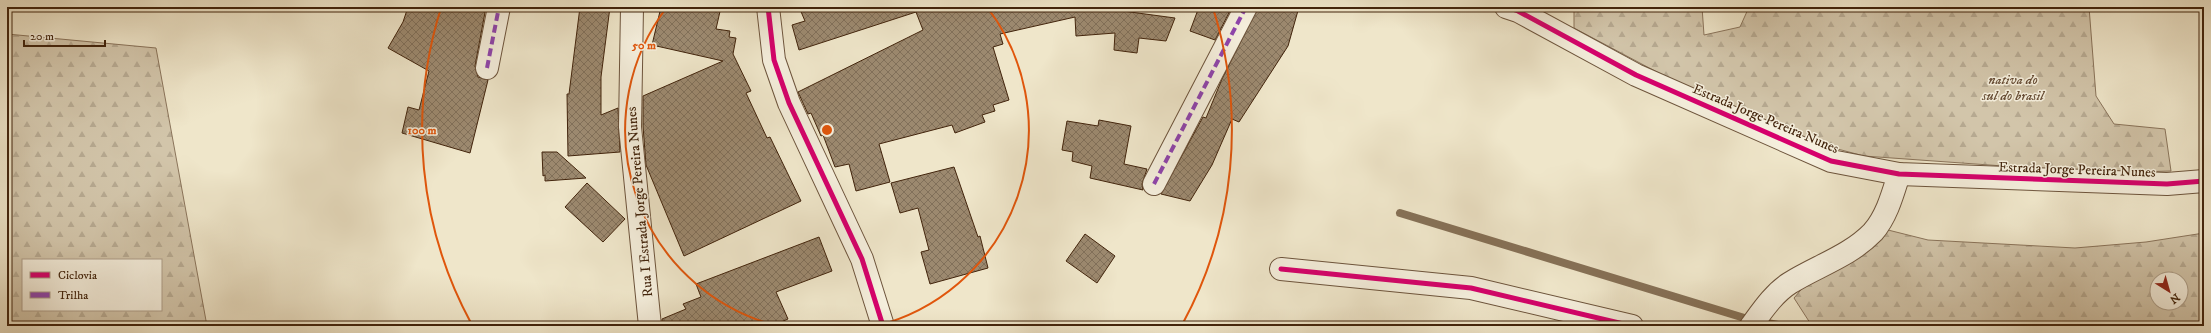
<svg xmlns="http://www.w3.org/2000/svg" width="2211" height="333" viewBox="0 0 2211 333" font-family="'IM FELL DW Pica',serif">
<defs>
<pattern id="forest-firs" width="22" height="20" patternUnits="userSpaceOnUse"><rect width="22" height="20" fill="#d2c5aa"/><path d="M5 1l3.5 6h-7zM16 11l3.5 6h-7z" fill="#b6a991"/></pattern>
<pattern id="building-cross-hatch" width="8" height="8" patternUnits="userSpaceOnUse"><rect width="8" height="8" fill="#9c896f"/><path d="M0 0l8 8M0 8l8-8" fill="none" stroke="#81705a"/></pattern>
</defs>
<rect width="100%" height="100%" fill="#efe6ca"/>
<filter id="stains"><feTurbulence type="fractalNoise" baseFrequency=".005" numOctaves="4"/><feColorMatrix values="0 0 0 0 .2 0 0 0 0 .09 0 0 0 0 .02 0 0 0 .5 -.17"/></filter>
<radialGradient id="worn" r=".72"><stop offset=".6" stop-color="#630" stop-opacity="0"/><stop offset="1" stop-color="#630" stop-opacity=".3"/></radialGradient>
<!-- forest -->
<g fill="url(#forest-firs)" stroke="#8a745b" fill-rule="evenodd">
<path d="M1574,7H1702L1704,35L1740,27L1749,7H2089L2096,96L2114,124L2165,129L2171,171L2101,173L1864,156L1766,130L1574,28Z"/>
<path d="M7,34L156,48L207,326H7ZM23,260H161V310H23Z"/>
<path d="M1872,226L1928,240L2075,248L2146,242L2204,233V326H1812L1794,298L1841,243ZM2157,279H2181V303H2157Z"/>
</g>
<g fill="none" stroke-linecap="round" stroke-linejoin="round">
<!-- stream -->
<path stroke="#867157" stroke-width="8" d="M1400,213L1751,320L1784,326"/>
</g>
<!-- building -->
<g fill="url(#building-cross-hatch)" stroke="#42240c">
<path d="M408,7H486L475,66L478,77L488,80L470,153L402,133L408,107L419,110L429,71L388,48L403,22Z"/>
<path d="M580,7H610L601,77V115L618,108L620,152L568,156L567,94H569Z"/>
<path d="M661,7H721L716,29L730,31L729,37L736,38L733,54L751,91L746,93L767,138L770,137L801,201L684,256L646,165L643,126V96L723,61L652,45Z"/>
<path d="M799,7H1093L1175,18L1166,41L1139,38L1137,53L1114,50L1115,33L1076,36L1075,17L1000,34L1003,44L993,47L1009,100L993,105L995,111L982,115L985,122L955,133L952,125L879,144L890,182L856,191L849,164L835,167L823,135L821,136L811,113L808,114L798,92L923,30L916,12L799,50L792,25L805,21Z"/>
<path d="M1199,7H1232L1215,40L1190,31Z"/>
<path d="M1258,7H1299L1288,46L1239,122L1232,119L1212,165L1190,201L1161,194L1203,117L1206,118L1222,79Z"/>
<path d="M1099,120L1131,126L1124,164L1147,169L1142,184L1143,190L1090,178L1092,166L1072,161L1073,152L1062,150L1067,121L1098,126Z"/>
<path d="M542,152H557L586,178L545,181V175L543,176Z"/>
<path d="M954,167L978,237L980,236L988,268L930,284L921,252L929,250L918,208L900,213L891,183Z"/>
<path d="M587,183L625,219L603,242L565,207Z"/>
<path d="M1085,234L1115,256L1097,283L1066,261Z"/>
<path d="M819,237L832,271L776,292L788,319L772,326H662V319L686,309L683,304L701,297L696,284Z"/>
</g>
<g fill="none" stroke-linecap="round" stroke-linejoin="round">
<!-- minor casing -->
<g stroke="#6d543c" stroke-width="24">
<g id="minor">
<path d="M632,7L630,127L650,326"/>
<path d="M768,7L774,60L789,103L862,259L883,326"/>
<path d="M1506,7L1518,11L1636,75L1831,161L1899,174L2167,184L2204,181"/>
<path d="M487,68L499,7"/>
<path d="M1154,184L1246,7"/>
<path d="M1281,269L1471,288L1632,326"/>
<path d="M1751,326C1762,311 1774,293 1790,283C1817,266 1850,256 1873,232C1887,216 1893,193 1899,174"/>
</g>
</g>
<!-- minor -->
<use href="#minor" stroke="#f5efdd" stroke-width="22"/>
<!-- quiet -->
<g stroke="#8e44ad" stroke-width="4" stroke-dasharray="8 4" stroke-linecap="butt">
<path d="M487,68L499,7"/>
<path d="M1154,184L1246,7"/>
</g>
<!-- cycleway casing -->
<g stroke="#f5efdd" stroke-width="8">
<g id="cycleway">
<path d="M768,7L774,60L789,103L862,259L883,326"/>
<path d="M1506,7L1518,11L1636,75L1831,161L1899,174L2167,184L2204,181"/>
<path d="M1281,269L1471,288L1632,326"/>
</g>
</g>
<!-- cycleway -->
<use href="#cycleway" stroke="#d6006c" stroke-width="5"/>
</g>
<!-- distance rings -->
<g fill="none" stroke="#e0560c" stroke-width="2">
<path d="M778 326A202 202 0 0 1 667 7M987 7A202 202 0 0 1 876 326"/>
<path d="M471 323A405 405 0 0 1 441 8M1213 8A405 405 0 0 1 1183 323"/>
</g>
<g text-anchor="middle" stroke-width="3" stroke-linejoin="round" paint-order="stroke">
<!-- park labels -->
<g font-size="14" font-style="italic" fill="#664c34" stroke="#f5efdd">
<text x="2013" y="84">nativa do<tspan x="2013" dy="16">sul do brasil</tspan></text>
</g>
<!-- street labels -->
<g font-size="14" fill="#42240c" stroke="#f5efdd">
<text transform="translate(1766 118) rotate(23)" y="5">Estrada Jorge Pereira Nunes</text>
<text transform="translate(2077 169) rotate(2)" y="5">Estrada Jorge Pereira Nunes</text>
<text transform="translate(639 202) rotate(-95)" y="5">Rua I Estrada Jorge Pereira Nunes</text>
</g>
</g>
<circle cx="827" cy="130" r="6" fill="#e0560c" stroke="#f5efdd" stroke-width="2"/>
<g font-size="12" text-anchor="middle" font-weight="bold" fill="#e0560c" stroke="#f5efdd" stroke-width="3" stroke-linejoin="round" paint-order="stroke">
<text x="644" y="49">50 m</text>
<text x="422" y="134">100 m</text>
</g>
<!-- margin -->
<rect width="2211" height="333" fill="none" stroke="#efe6ca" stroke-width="24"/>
<rect x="8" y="8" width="2195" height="317" fill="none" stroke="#42240c" stroke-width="2"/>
<rect x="12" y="12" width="2187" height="309" fill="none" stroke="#42240c"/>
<!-- legend -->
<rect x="22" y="259" width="140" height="52" fill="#f5efdd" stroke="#ad9e89"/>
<rect x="30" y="272" width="20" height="6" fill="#d6006c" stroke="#ad9e89"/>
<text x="58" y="279" font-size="12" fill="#42240c">Ciclovia</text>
<rect x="30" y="292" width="20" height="6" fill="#8e44ad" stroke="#ad9e89"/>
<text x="58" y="299" font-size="12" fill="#42240c">Trilha</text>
<!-- north arrow -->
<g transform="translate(2169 291) rotate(143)"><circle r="19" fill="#f5efdd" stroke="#ad9e89"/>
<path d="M0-3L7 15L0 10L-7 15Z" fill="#8f2418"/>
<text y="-6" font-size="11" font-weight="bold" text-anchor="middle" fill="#42240c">N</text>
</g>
<!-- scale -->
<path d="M24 40v6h81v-6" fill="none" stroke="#42240c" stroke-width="2"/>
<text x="30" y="40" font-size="12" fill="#42240c" stroke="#f5efdd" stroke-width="3" paint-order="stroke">20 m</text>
<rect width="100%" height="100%" filter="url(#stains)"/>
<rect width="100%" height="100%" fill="url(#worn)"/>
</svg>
